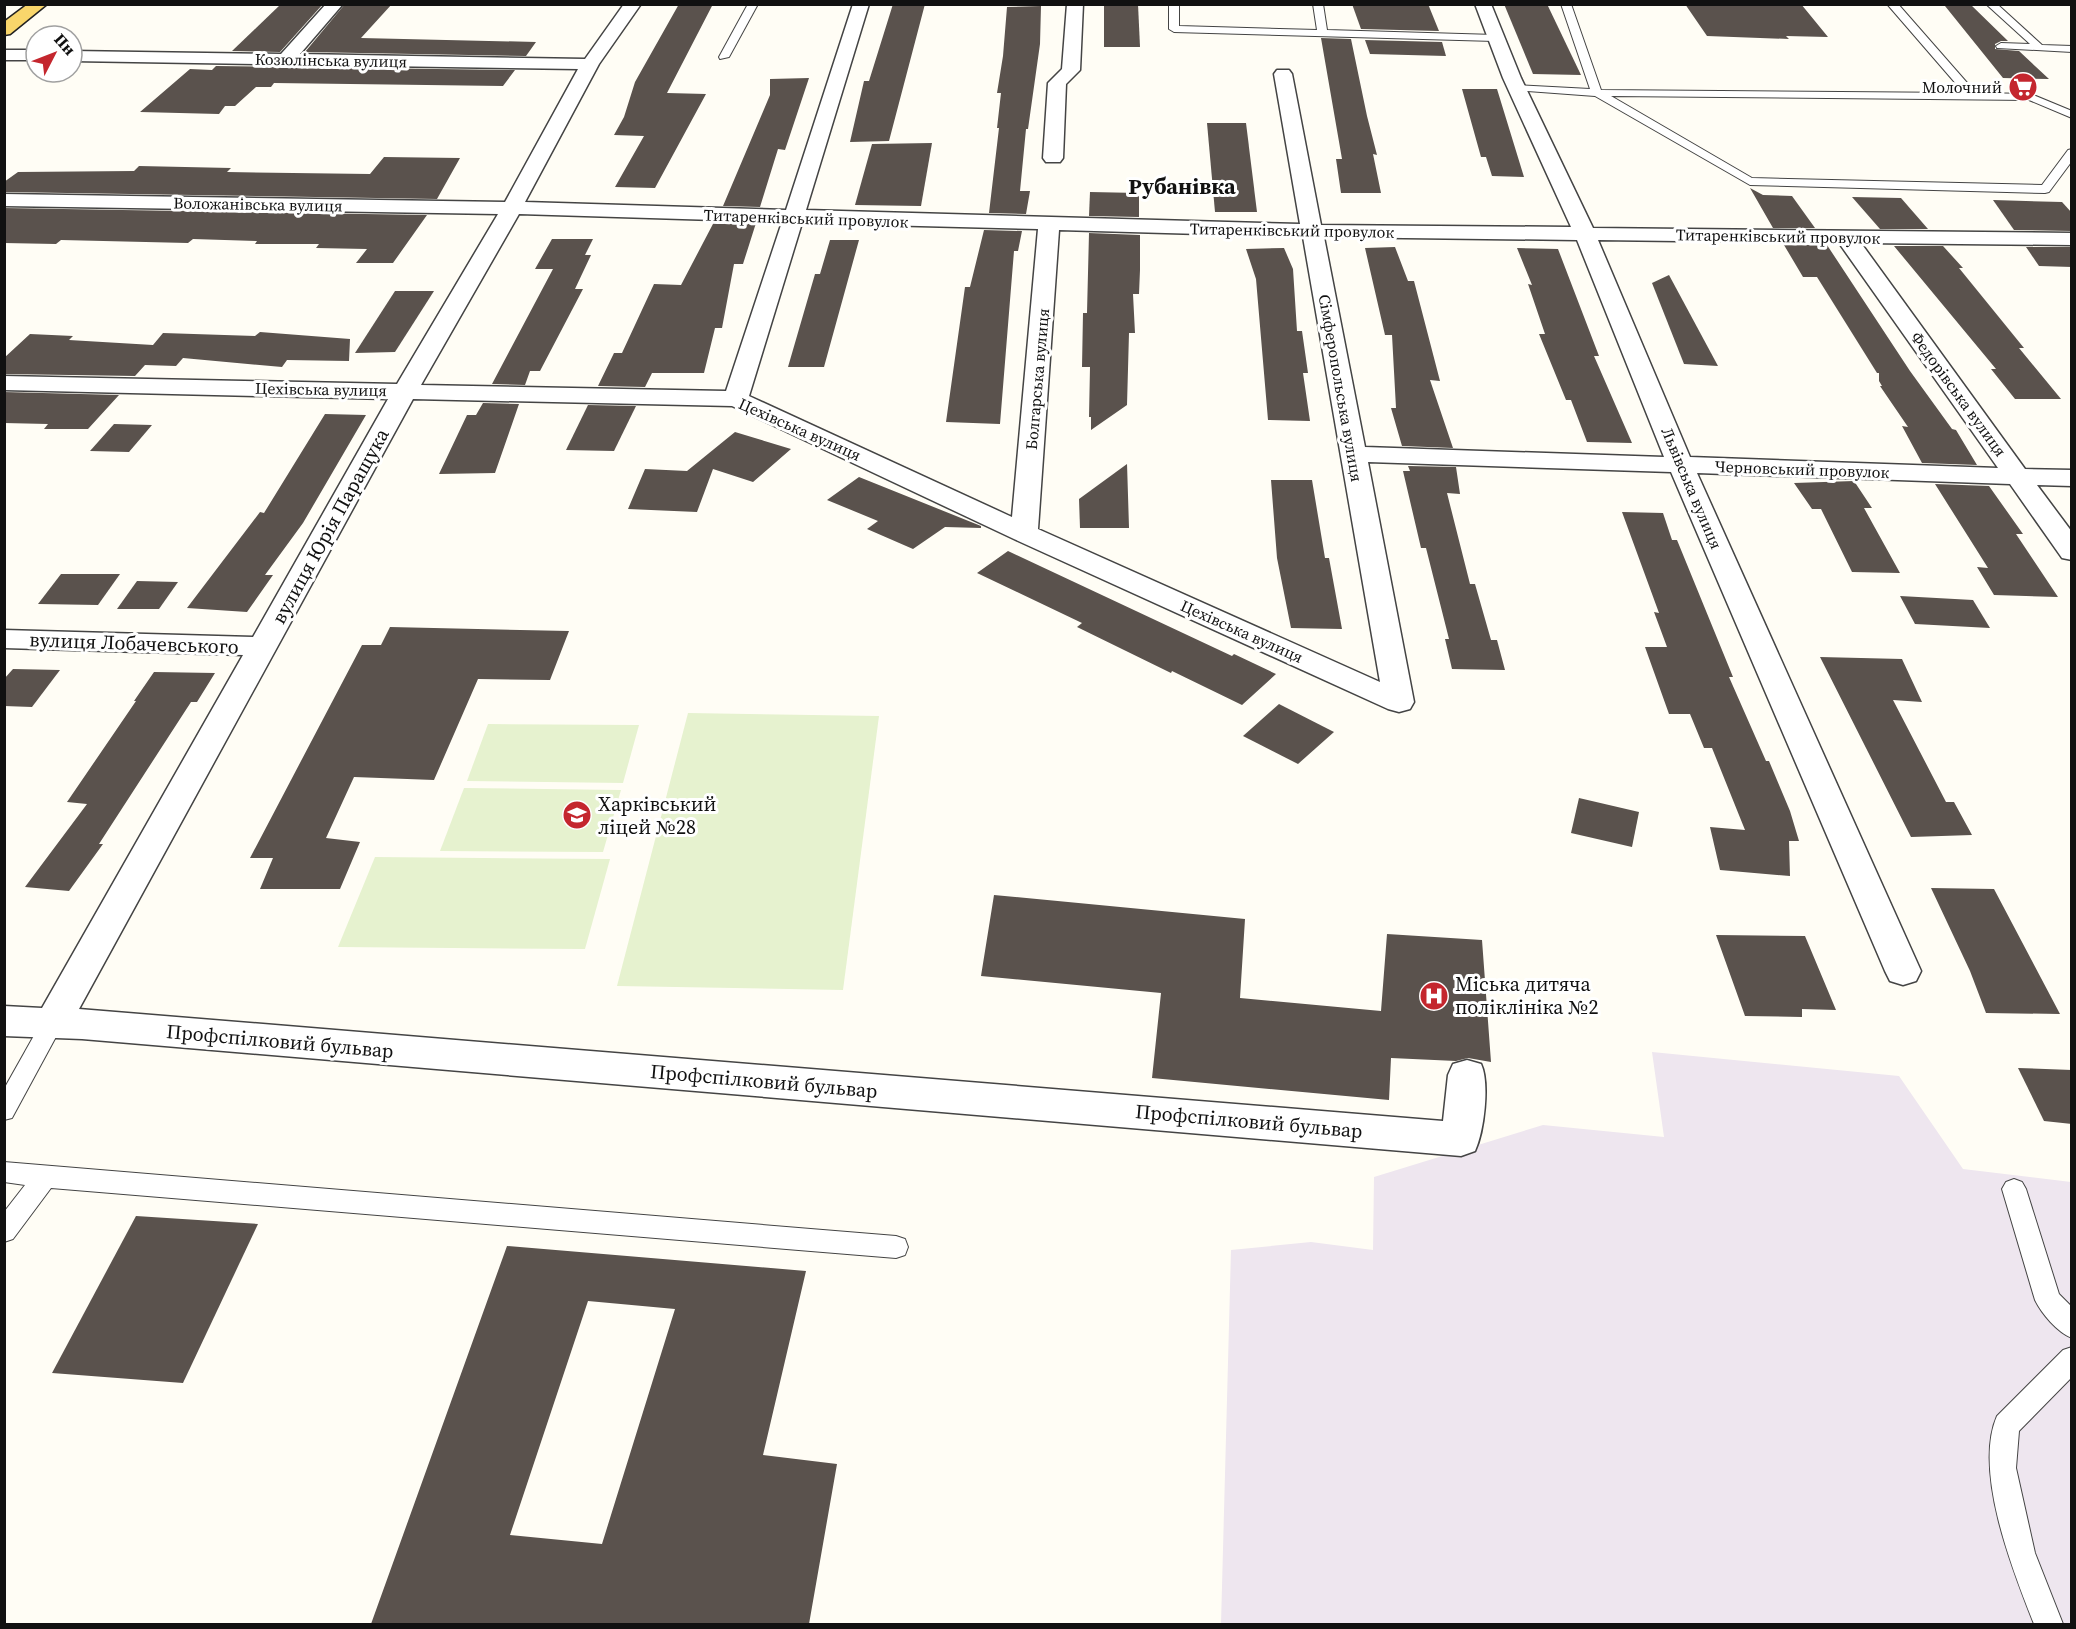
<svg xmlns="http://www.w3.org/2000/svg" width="2076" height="1629" viewBox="0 0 2076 1629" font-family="'Source Serif 4',serif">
<rect width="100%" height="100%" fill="#fffdf5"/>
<!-- industrial -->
<path fill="#eee6ef" d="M1652,1052L1899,1076L1963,1169L2071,1182V1624H1221L1231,1250L1311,1242L1373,1250L1374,1177L1543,1125L1664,1137Z"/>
<!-- pitch -->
<g fill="#e6f2cf">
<path d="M688,713L879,716L843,990L617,986Z"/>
<path d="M488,724L639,725L623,783L467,781Z"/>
<path d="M464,788L621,790L603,852L440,851Z"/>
<path d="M375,857L610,859L585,949L338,947Z"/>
</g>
<!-- building -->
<g fill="#5a524d" fill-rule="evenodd">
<path d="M281,4H323L280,52L232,51Z"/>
<path d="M345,4H392L361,38L536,42L526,56L305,52Z"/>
<path d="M679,4H713L667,93L706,94L655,188L615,187L644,136L614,135L624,117L635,82Z"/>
<path d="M893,4H925L889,141L850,142L864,81H869Z"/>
<path d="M1104,4H1138L1140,47H1104Z"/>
<path d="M1352,4H1428L1439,31L1361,29Z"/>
<path d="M1504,4H1547L1581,75L1533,74Z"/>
<path d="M1685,4H1801L1828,37L1786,36L1789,39L1707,36Z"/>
<path d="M1947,4H1970L2008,41H2001L1995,44V49L2019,51L2049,79L2003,78L1945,6Z"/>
<path d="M1041,6L1040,44L1028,129H1026L1020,191H1030L1026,214L989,213L999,128H997L1001,93H997L1003,56L1007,7Z"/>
<path d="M1321,38L1351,39L1367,116L1377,155L1373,154L1381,193H1341L1336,159H1342Z"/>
<path d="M1365,40L1442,42L1446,56L1370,54Z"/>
<path d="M216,66L515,70L503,86L274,83L271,87H256L235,106H225L219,114L140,112L190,69L212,70Z"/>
<path d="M809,78L785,150L778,149L760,207L723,206L770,95V79Z"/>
<path d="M1462,89H1497L1524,177L1492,176L1486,157H1481Z"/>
<path d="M1207,123H1246L1257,212H1215Z"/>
<path d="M932,143L921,206L855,205L872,144Z"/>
<path d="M384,157L460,158L437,199L4,192V182L18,172L134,171L139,166L231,168L227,172L370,174Z"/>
<path d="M1750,188L1763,195L1792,196L1815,228H1773Z"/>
<path d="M1090,192L1139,193V217L1089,216Z"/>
<path d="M1852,197L1901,198L1928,229H1880Z"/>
<path d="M1993,200L2062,202L2072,213V231L2014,230Z"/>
<path d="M4,208L427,215L393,263H356L367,249L316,248L319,244H255L257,241L193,239L188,243L61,240L56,244L4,243Z"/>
<path d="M714,222L756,223L743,264H734L722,328H715L704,373H652L645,387L598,386L614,353H622L654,284L681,285Z"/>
<path d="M984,230L1022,231L1018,251H1014L1000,424L946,422L965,287H970Z"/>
<path d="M1089,233L1140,235V270L1139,294H1133L1135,333H1129L1127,405L1091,430V417H1089L1090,367H1082L1083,313H1087Z"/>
<path d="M552,239H593L585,255H591L575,289H583L540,371H530L525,385L492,384L553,269H535Z"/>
<path d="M830,240H859L824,367H788L815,274H820Z"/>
<path d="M1784,245H1827L1910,371L1952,429L1956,430L1977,465L1922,463L1902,426L1908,427L1880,386H1882L1879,381V373H1877L1817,277H1803Z"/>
<path d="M1894,246H1943L1963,268H1959L2024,348H2019L2061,399H2015L1991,369H1996Z"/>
<path d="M1395,247L1408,281H1414L1440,381L1430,380L1453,448L1402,446L1391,408H1396L1392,335H1385L1365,248Z"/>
<path d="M2026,247H2072V267L2039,266Z"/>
<path d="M1284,248L1293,269L1297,331H1302L1308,373H1303L1310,421L1268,420L1256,279L1246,249Z"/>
<path d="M1517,248L1558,249L1599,356H1594L1632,443L1587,442L1571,400H1566L1539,334H1545L1528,284L1532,285Z"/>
<path d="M1669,275L1718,366L1684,364L1652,283Z"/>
<path d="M395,291H434L395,352L355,353Z"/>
<path d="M260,332L350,339L349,361L287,360L282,367L183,358L176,366L145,365L135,376L4,374V358L30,334L73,336L69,340L153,345L163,333L255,336Z"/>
<path d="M4,392L119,395L88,429H44L48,424L4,423Z"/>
<path d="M483,403L519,404L495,473L439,474L467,415H476Z"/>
<path d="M588,405L636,406L614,451L566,450Z"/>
<path d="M325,414L366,415L303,523L265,575H273L247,612L187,608L260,512L264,513Z"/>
<path d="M114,424L152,425L129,452L90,451Z"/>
<path d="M735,432L791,449L753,482L713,469L697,512L628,509L645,469L687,471Z"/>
<path d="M1127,464L1129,528H1080L1079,499Z"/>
<path d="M1408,466L1456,467L1460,494L1447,493L1470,584H1475L1491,640H1497L1505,670L1452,669L1445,639H1449L1426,548H1421L1403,471H1410Z"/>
<path d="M859,477L981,526V528L945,527L913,549L867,529L878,521L827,500Z"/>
<path d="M1271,480H1312L1325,558H1329L1342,629L1291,628L1277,558Z"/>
<path d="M1854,481L1872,508H1864L1900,573L1852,572L1821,509H1812L1794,483Z"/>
<path d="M1935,484L1989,486L2023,534H2016L2058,597L1994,595L1977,567L1988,568Z"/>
<path d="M1622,512L1663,513L1672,540H1677L1733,677H1729L1766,761H1769L1790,811L1799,841H1789L1790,876L1720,870L1710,827L1745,830L1712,748H1704L1690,714H1669L1645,647H1667L1654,612L1659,613Z"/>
<path d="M1008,551L1232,656L1234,654L1276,674L1242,705L1172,671L1171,673L1077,627L1082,623L977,573Z"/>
<path d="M61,574H120L98,605L38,604Z"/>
<path d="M137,581L178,582L159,609H117Z"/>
<path d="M1900,596L1973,600L1990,628L1915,624Z"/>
<path d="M390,627L569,631L550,680L478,679L434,780L354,777L326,838L360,842L340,889H260L273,858H250L362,645H381Z"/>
<path d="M1820,657L1902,659L1922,702L1893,700L1946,802H1954L1972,835L1911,837Z"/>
<path d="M13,669L60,670L32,707L4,706V679Z"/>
<path d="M154,672L215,673L197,702H191L99,844H103L69,891L25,887L87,804L67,802L136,701H134Z"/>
<path d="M1279,704L1334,732L1298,764L1243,736Z"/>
<path d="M1579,798L1639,812L1632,847L1571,833Z"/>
<path d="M1931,888L1994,889L2060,1014L1986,1013L1970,971Z"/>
<path d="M994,895L1245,919L1240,998L1381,1011L1387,934L1482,940L1491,1062L1468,1058L1456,1061L1391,1058L1389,1100L1152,1078L1161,993L981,976Z"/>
<path d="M1716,935L1805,936L1836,1010L1802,1009V1017L1745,1016Z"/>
<path d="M2018,1068L2072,1070V1124L2044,1121Z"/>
<path d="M136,1216L258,1224L183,1383L52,1373Z"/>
<path d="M507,1246L806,1271L763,1455L837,1464L809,1624H371ZM588,1301L675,1309L602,1544L510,1535Z"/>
</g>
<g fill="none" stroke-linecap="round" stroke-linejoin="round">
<!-- lane casing -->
<g stroke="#444" stroke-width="2">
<g id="lane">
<path d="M748,4H758L729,57L720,59L719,57Z"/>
<path d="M1169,4H1179V26L1317,30L1313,4H1323L1327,30L1495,35L1500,38L1495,41L1174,32L1169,29Z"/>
<path d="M1561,4H1571L1601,90L1964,93L1887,4H1898L1976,93L2031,94L2072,111V118L2029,100L1611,96L1752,178L2042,185L2068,150L2072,149V161L2049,192L2045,193L1750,185L1595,96L1513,90V86L1517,85L1590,89Z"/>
<path d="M1986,4H1997L2042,45L2072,46V52L1997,48L1996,46L2001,43L2030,44Z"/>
<path d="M53,1013L61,1016L64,1022L12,1118L4,1120V1089L45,1016Z"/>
<path d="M4,1162L896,1236L905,1239L908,1247L905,1255L896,1258L51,1188L13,1239L4,1242V1212L25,1185L4,1182Z"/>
<path d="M2014,1179L2022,1182L2026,1189L2059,1294L2072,1307V1338C2057,1332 2042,1314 2035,1300L2002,1189L2006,1182Z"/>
<path d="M2072,1347V1377L2019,1431L2016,1468L2035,1553L2063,1624H2034C2013,1571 1973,1471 1997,1416L2063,1350Z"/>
</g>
</g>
<!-- street casing -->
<g stroke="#444" stroke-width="3">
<g id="street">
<path d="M326,4H343L300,54L585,59L624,4H641L599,64L525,202L786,210L853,4H869L806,210L1300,224L1274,74L1277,70H1289L1292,74L1321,225L1571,227L1503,78L1475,4H1491L1521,78L1593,228L2072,233V245L1861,243L2025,469L2072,470V486L2037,485L2072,532V560L2062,558L2010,484L1697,473L1921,971L1916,981L1903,985L1890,981L1885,971L1671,472L1368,462L1414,702L1410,709L1399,712L1388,709L1014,539L732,406L413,399L79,1009L1443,1121L1448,1075L1453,1064L1467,1060L1481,1064C1490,1083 1484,1132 1475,1151L1461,1156L82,1039L4,1036V1006L42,1008L243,655L4,648V630L253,637L388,399L4,390V376L397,384L498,214L4,206V194L505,202L578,69L72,61V51L281,54ZM519,214L782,222L726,391L421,385ZM802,223L1038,229L1012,517L749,396ZM1059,230L1303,237L1380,682L1038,529ZM1324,237L1577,240L1664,457L1365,447ZM1598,240L1839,243L1998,468L1690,457Z"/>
<path d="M1067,4H1083L1080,70L1066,84L1063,158L1060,162H1046L1043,158L1048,83L1062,69Z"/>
<rect x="4" y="50" width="32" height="10"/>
</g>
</g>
<!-- primary casing -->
<g stroke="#222" stroke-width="3">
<path id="primary" d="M28,4H47L10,34L4,35V22Z"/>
</g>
<!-- lane -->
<use href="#lane" fill="#fff" fill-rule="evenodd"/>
<!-- street -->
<use href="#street" fill="#fff" fill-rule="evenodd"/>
<!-- primary -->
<use href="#primary" fill="#f9d66b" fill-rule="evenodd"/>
</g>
<!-- icons -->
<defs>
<g id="supermarket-disc" transform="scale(1.5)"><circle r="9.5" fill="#c4262e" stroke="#fff"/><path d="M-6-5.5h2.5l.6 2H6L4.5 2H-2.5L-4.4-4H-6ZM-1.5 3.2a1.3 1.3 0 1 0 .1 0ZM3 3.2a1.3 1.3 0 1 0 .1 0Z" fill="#fff"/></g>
<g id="school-disc" transform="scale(1.5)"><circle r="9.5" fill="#c4262e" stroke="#fff"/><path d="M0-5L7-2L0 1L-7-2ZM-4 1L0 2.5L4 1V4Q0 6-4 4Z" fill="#fff"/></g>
<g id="hospital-disc" transform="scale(1.5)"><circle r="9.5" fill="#c4262e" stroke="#fff"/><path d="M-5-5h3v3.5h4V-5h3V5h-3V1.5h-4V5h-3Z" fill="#fff"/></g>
</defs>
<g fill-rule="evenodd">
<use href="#supermarket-disc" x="2023" y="87"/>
<use href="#school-disc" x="577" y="815"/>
<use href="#hospital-disc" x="1434" y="996"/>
</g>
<g text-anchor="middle" stroke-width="6" stroke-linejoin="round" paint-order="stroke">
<!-- far-street labels -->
<g font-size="16" fill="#111" stroke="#fff">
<text transform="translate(331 60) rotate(1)" y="6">Козюлінська вулиця</text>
<text transform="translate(258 204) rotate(1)" y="6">Воложанівська вулиця</text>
<text transform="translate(806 218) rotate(2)" y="6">Титаренківський провулок</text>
<text transform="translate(1292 230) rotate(1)" y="6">Титаренківський провулок</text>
<text transform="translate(1778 236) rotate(1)" y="6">Титаренківський провулок</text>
<text transform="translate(1037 379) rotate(-85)" y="6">Болгарська вулиця</text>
<text transform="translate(1341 388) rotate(80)" y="6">Сімферопольська вулиця</text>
<text transform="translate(321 389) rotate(1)" y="6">Цехівська вулиця</text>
<text transform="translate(1959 394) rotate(54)" y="6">Федорівська вулиця</text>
<text transform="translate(800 429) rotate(24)" y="6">Цехівська вулиця</text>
<text transform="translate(1802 469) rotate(2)" y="6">Черновський провулок</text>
<text transform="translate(1692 488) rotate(67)" y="6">Львівська вулиця</text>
<text transform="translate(1242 631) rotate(24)" y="6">Цехівська вулиця</text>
</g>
<!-- far-poi labels -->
<g font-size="16" fill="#111" stroke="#fff" text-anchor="end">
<text x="2002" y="93">Молочний</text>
</g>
<!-- street labels -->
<g font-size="20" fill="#111" stroke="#fff">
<text transform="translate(330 526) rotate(-61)" y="7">вулиця Юрія Паращука</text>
<text transform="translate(134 643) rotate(2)" y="7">вулиця Лобачевського</text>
<text transform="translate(280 1041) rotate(5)" y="7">Профспілковий бульвар</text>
<text transform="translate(764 1081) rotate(5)" y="7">Профспілковий бульвар</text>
<text transform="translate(1249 1121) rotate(5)" y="7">Профспілковий бульвар</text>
</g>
<!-- poi labels -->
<g font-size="20" fill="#111" stroke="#fff" text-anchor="start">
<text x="598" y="811">Харківський<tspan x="598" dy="23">ліцей №28</tspan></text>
<text x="1455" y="991">Міська дитяча<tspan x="1455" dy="23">поліклініка №2</tspan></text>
</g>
<!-- far-district labels -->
<g font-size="22" font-weight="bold" fill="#111" stroke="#fff">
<text x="1182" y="194">Рубанівка</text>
</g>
</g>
<!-- border -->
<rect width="2076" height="1629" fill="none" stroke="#111111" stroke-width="12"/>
<!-- north arrow -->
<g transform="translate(54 54) rotate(48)"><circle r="28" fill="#ffffff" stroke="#a0a0a0" stroke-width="1.5"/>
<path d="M0-4.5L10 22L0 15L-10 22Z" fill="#c4262e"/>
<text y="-9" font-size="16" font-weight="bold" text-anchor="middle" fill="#111111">Пн</text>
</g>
</svg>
